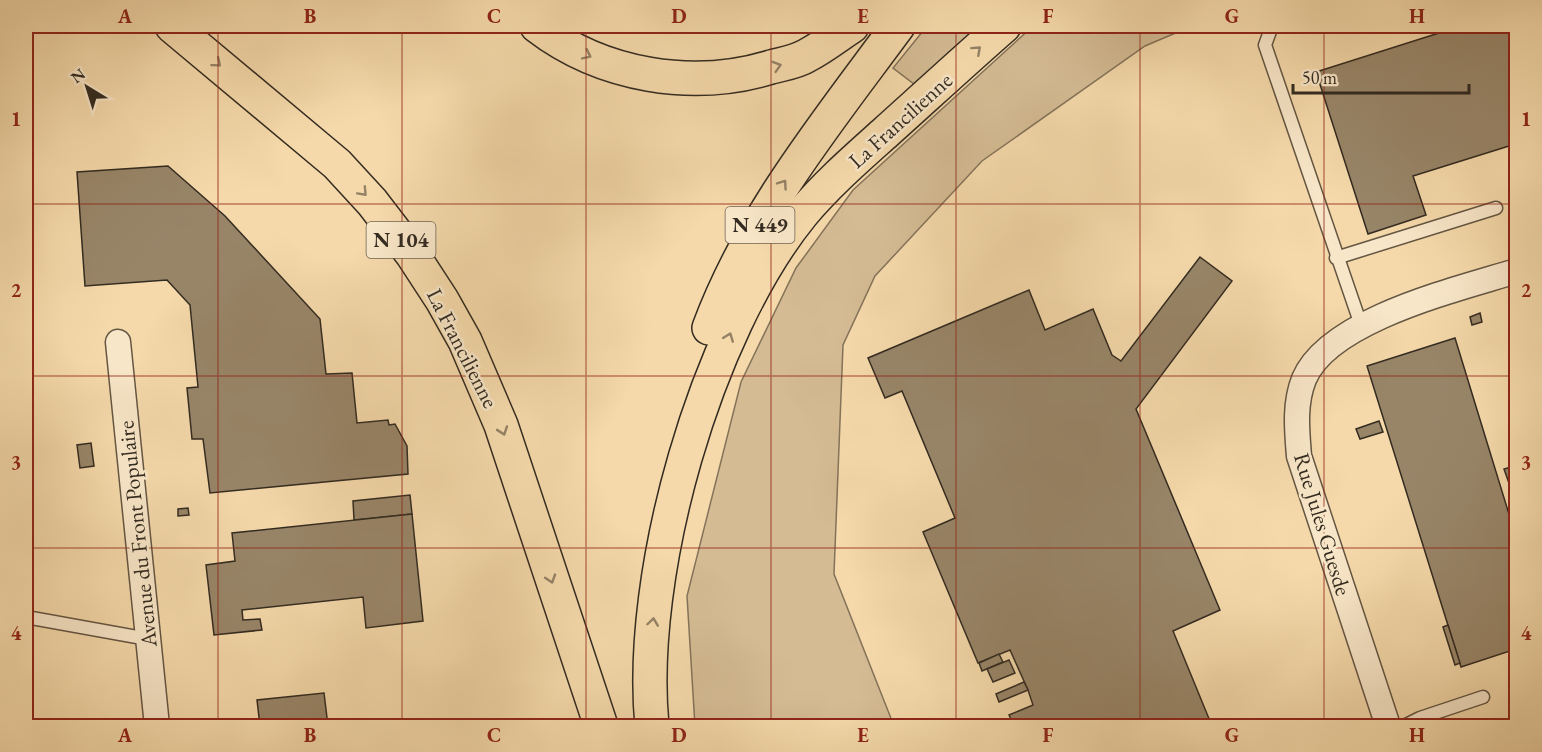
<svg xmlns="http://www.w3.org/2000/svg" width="1542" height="752" viewBox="0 0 1542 752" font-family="'EB Garamond',serif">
<rect width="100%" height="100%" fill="#f5d9aa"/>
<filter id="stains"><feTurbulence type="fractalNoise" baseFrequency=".00333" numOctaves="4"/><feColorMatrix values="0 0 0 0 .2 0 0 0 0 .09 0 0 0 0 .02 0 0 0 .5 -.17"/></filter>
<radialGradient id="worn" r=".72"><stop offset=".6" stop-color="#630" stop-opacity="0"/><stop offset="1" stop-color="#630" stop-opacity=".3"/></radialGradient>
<!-- green -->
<g fill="#d4bb93" stroke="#84735a" stroke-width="1.5">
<path d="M927,26H980L914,84L893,68Z"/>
<path d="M1033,26H1192L1145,46L982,161L875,276L843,345L834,574L894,726H695L687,596L741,382L796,268L853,190Z"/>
</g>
<!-- building -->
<g fill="#988568" stroke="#332b21" stroke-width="1.5">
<path d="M1436,26H1512L1516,38V170L1509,146L1413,176L1426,215L1368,234L1316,72L1439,33Z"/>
<path d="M168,166L225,216L320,319L326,374L352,373L357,423L388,420L389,425L395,424L407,446L408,474L210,493L203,439H192L187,388L198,387L190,305L167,280L85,286L77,172Z"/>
<path d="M1516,182V199H1515L1510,184Z"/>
<path d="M1200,257L1232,281L1136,409L1220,610L1173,631L1212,726H1014L1009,715L1033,705L1028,690L1010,650L978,663L923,532L955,518L902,391L885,398L868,358L1029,290L1045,330L1093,309L1112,355L1121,361Z"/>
<path d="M1480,313L1482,322L1472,325L1470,317Z"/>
<path d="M1455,338L1516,537V649L1461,667L1367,366Z"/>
<path d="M1379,421L1383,432L1360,439L1356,429Z"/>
<path d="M91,443L94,466L80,468L77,445Z"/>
<path d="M1515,466L1516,484L1510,486L1504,469Z"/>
<path d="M410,495L412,514L354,520L353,501Z"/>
<path d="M188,508L189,515L178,516V509Z"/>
<path d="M412,514L423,621L366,628L363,597L242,610L243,620L260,619L262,630L214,635L206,565L235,561L232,533Z"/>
<path d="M1448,625L1460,663L1455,665L1443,627Z"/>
<path d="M999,654L1003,662L982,671L979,663Z"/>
<path d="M1009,660L1015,673L993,682L987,669Z"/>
<path d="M1024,682L1028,690L999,702L996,694Z"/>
<path d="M324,693L328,726H260L257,700Z"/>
</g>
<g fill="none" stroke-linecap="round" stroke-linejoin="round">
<!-- service casing -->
<g stroke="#645643" stroke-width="15">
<g id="service">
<path d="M1272,26L1265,45L1361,325"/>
<path d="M1336,258L1496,208"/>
<path d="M26,617L148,639"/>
<path d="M1404,726L1420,718L1483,697"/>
</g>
</g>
<!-- minor casing -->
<g stroke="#645643" stroke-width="27">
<g id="minor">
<path d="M118,342L157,726"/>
<path d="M1388,726L1299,456C1297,431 1294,404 1304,379C1329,319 1459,289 1516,271"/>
</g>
</g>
<!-- trunk casing -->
<g stroke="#332b21" stroke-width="36">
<g id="trunk">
<path d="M172,26L337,164L372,202L412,254L442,300L465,341L501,425L601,726"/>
<path d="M709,328C751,215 828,121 898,26"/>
<path d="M652,726C637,575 705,333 802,214C827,184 857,158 886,132C925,97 964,61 1004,26"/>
</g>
</g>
<!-- motorway casing -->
<g stroke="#332b21" stroke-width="36">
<path id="motorway" d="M537,26C602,76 693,91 771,67C782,64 796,62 806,56C822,48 837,36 852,26"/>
</g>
<!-- service -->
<use href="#service" stroke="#f8e6c8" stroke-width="12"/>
<!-- minor -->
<use href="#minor" stroke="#f8e6c8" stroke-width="24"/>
<!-- trunk -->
<use href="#trunk" stroke="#f5d9aa" stroke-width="33"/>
<!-- motorway -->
<use href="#motorway" stroke="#f5d9aa" stroke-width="33"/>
</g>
<!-- one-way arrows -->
<defs><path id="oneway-chevron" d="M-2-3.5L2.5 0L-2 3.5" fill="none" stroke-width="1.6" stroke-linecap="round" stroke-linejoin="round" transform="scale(1.5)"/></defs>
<g stroke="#948266">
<use href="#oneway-chevron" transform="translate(977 50) rotate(-42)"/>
<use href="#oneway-chevron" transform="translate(587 55) rotate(26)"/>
<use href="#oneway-chevron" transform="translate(217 63) rotate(40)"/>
<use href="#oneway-chevron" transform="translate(777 66) rotate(-17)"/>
<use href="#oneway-chevron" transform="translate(783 184) rotate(-55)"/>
<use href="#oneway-chevron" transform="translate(363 192) rotate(47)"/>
<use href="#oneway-chevron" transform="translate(729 337) rotate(-69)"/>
<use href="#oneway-chevron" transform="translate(503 431) rotate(71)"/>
<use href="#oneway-chevron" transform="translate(551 579) rotate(72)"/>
<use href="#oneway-chevron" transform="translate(653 622) rotate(-82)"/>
</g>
<!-- grid -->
<path fill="none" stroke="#8f2418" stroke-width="1.5" stroke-opacity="0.55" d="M218,26V726M402,26V726M586,26V726M771,26V726M956,26V726M1140,26V726M1324,26V726M26,204H1516M26,376H1516M26,548H1516"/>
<g text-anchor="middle" stroke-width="5" stroke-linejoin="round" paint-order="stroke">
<!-- shield labels -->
<g fill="#f8e6c8" stroke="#6e6353" stroke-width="1.5">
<rect x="725.5" y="207" width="69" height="36" rx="4.5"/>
<rect x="366.5" y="222" width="69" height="36" rx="4.5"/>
</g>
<g font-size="21" font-weight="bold" fill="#332b21">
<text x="760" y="232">N 449</text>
<text x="401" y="247">N 104</text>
</g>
<!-- street labels -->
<g font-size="22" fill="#332b21" stroke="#f8e6c8">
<text transform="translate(900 120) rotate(-42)" y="8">La Francilienne</text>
<text transform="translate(463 348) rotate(63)" y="8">La Francilienne</text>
<text transform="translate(1323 524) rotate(73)" y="8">Rue Jules Guesde</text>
<text transform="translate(137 534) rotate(-96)" y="8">Avenue du Front Populaire</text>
</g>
</g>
<!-- margin -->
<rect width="1542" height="752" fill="none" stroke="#f5d9aa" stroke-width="66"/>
<!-- north arrow -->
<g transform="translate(87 87) rotate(322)" stroke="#f8e6c8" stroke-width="4.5" paint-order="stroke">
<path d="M0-4.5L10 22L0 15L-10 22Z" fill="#332b21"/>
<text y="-9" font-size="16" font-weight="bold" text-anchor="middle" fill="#332b21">N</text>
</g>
<!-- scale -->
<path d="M1293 84v9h176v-9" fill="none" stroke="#332b21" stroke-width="3"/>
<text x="1302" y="84" font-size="18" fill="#332b21" stroke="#f8e6c8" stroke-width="4.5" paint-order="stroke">50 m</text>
<rect x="33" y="33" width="1476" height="686" fill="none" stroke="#8f2418" stroke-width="2"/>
<g font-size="20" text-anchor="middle" font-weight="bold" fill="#8f2418">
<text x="125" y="23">A</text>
<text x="310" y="23">B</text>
<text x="494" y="23">C</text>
<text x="679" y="23">D</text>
<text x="863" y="23">E</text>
<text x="1048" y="23">F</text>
<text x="1232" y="23">G</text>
<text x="1417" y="23">H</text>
<text x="16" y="126">1</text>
<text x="1526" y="126">1</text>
<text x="16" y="297">2</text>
<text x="1526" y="297">2</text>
<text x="16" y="469">3</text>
<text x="1526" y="469">3</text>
<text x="16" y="640">4</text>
<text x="1526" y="640">4</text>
<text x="125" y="742">A</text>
<text x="310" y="742">B</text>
<text x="494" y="742">C</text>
<text x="679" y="742">D</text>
<text x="863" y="742">E</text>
<text x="1048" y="742">F</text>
<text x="1232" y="742">G</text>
<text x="1417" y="742">H</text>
</g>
<rect width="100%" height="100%" filter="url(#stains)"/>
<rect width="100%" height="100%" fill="url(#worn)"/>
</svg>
